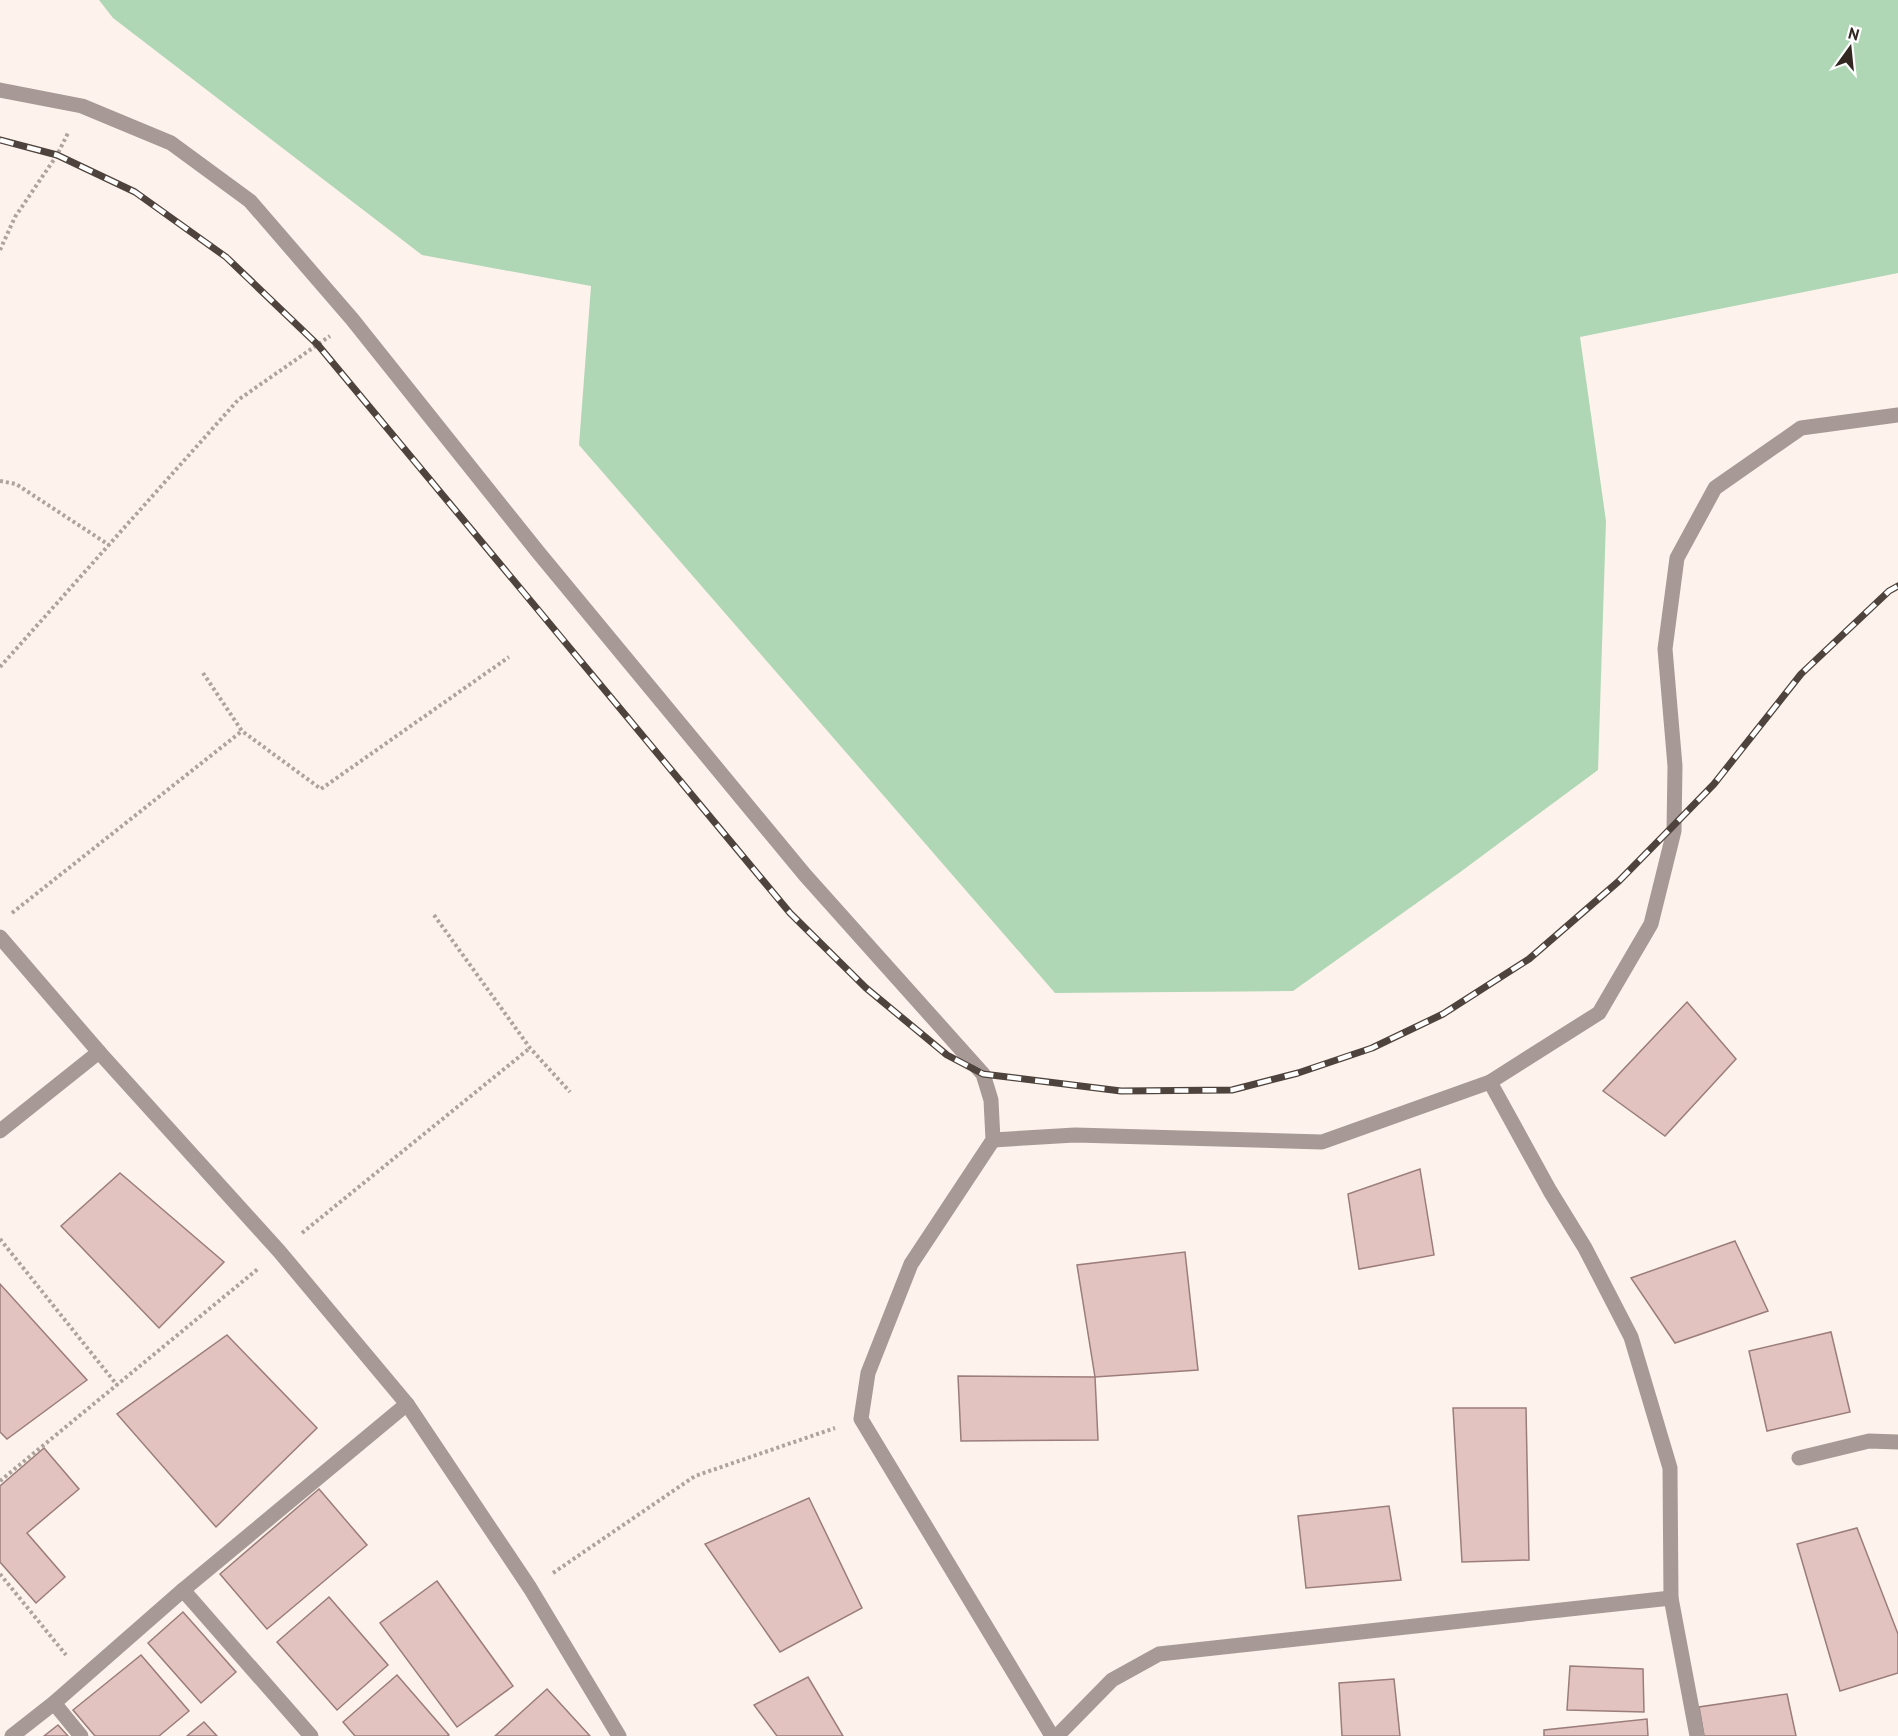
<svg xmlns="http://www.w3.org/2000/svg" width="1898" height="1736" viewBox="0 0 1898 1736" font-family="'PT Sans',sans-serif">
<rect width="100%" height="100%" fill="#fdf3ec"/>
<!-- green -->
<path fill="#b0d7b5" d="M99,0H1898V273L1580,337L1606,521L1598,770L1459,873L1293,991L1055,993L579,445L591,286L422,255L113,18Z"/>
<!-- building -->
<g fill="#e3c3c0" stroke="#9b7d7b" stroke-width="1.5">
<path d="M1687,1002L1736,1059L1665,1136L1603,1091Z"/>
<path d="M1420,1169L1434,1255L1359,1269L1348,1194Z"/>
<path d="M120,1173L224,1262L159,1328L61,1226Z"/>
<path d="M1735,1241L1768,1311L1675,1343L1631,1278Z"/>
<path d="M1185,1252L1198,1370L1095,1377L1077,1265Z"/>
<path d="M0,1284L87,1380L7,1439L0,1432Z"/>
<path d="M1831,1332L1850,1412L1767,1431L1749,1351Z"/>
<path d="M227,1335L317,1428L216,1527L117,1414Z"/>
<path d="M958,1376L1095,1377L1098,1440L961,1441Z"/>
<path d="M1453,1408H1526L1529,1560L1462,1562Z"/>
<path d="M44,1448L79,1489L27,1533L65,1577L36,1603L0,1562V1486Z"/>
<path d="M319,1489L367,1545L267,1629L220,1574Z"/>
<path d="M809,1498L862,1608L780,1652L705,1544Z"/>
<path d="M1389,1506L1401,1580L1306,1588L1298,1516Z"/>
<path d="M1857,1528L1898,1634V1673L1840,1691L1797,1544Z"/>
<path d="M437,1581L513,1686L457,1727L380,1623Z"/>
<path d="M329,1597L388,1665L337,1710L277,1642Z"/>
<path d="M183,1612L236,1672L201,1703L148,1643Z"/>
<path d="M141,1655L189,1711L159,1736H95L73,1710Z"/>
<path d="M1570,1666L1643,1669L1644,1712L1567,1710Z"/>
<path d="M397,1675L449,1735L447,1736H355L343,1722Z"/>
<path d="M808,1677L843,1736H777L754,1705Z"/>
<path d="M1394,1679L1400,1736H1342L1339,1683Z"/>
<path d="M547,1689L590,1736H495Z"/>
<path d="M1787,1694L1796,1736H1704L1699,1707Z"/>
<path d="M1647,1719L1648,1736H1544V1730Z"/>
<path d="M204,1722L217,1736H187Z"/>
<path d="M58,1725L68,1736H44Z"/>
</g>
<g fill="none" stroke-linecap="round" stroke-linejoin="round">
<!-- path -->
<g stroke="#aea49d" stroke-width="4" stroke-dasharray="3 3" stroke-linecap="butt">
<path d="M0,250L15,217L57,155L69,131"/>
<path d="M0,481L16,484L109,545"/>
<path d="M0,667L238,400L330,336"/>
<path d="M203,673L242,731L321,789L509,657"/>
<path d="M12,913L242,731"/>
<path d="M434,915L530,1048L570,1092"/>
<path d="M302,1233L530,1048"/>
<path d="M0,1239L117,1385"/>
<path d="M0,1481L259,1268"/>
<path d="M553,1573L695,1476L835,1428"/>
<path d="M0,1574L66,1655"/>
</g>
<!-- minor -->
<g stroke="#a79a96" stroke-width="15">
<path d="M0,90L82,106L171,143L250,201L352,319L538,552L805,875L983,1074L991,1100L993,1140L911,1264L868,1373L861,1419L1052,1736"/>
<path d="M0,937L99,1052L279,1251L407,1404L530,1588L619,1736"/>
<path d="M1490,1082L1550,1191L1585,1248L1631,1337L1670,1468L1671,1598L1697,1736"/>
<path d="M0,1131L99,1052"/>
<path d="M993,1140L1075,1135L1322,1142L1490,1082L1599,1013L1651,924L1674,831L1675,766L1665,649L1677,558L1715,488L1801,428L1898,415"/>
<path d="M1799,1458L1869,1441L1898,1442"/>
<path d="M183,1590L311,1736"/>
<path d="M54,1703L81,1736"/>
<path d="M12,1736L54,1703L183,1590L407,1404"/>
<path d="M1057,1736L1112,1680L1159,1654L1671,1598"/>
</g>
<!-- rail casing -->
<g stroke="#4e443d" stroke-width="7">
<path id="rail" d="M0,140L57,155L135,192L226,257L318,345L790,913L866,988L947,1055L983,1074L1121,1091L1232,1090L1298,1073L1372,1048L1443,1014L1529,959L1619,881L1675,824L1714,784L1801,674L1889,591L1898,586"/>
</g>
<!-- rail -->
<use href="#rail" stroke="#fff" stroke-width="4.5" stroke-dasharray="14" stroke-linecap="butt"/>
</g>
<!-- north arrow -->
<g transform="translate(1850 48) rotate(15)" stroke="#ffffff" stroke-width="4.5" paint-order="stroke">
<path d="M0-4.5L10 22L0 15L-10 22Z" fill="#322821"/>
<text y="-9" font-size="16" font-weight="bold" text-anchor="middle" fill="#322821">N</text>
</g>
</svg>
